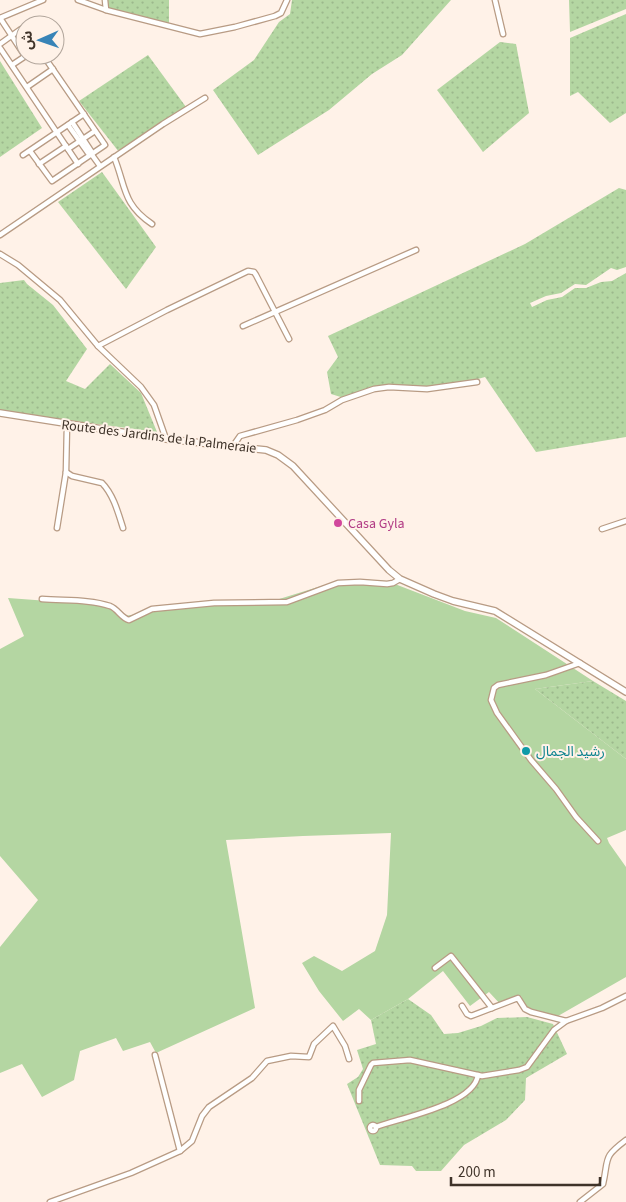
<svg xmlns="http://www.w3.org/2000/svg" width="626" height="1202" viewBox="0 0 626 1202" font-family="'Source Sans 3','Noto Sans Arabic',sans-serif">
<defs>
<pattern id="garden-dots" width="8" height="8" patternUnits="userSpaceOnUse" patternTransform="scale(1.25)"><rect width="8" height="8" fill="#b4d6a2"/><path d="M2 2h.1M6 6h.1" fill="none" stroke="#9cb88c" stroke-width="1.8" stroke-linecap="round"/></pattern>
</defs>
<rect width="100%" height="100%" fill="#fff2e8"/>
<!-- grass -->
<path fill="#b4d6a2" d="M356,579L387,581L465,611L496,618L593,681L535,689L626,759V830L607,838L609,843L626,867V977L558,1016L526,1008L521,996L502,1006L489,992L470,1006L443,971L408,999L371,1020L359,1009L343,1021L319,991L302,963L314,956L342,971L375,951L387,915L391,833L303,836L226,840L255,1008L156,1053L150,1042L123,1051L116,1038L80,1051L74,1080L42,1097L22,1064L0,1073V947L38,900L0,856V649L24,636L8,598L116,606L125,616L220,600H276L331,583Z"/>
<!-- garden -->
<g fill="url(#garden-dots)">
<path d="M106,0H169V24L107,8Z"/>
<path d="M292,0H451L402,55L372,74L329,110L258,155L213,90L254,60L279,22L290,14Z"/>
<path d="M569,0H626V9L570,32Z"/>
<path d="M626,14V113L610,123L578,92L570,96V38Z"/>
<path d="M500,42L516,44L529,113L483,152L437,90Z"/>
<path d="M148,55L186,107L119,152L79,101Z"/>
<path d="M0,61L42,128L0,157Z"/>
<path d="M102,172L156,247L126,289L58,202Z"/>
<path d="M619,188L626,190V267L617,270L611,268L586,285L575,284L561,293L546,296L530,303L532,307L547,300L562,297L575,288H586L601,282L612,281L626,273V437L536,452L485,377L460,384L424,387L378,385L344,398L331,394L327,372L338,357L328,336L525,244Z"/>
<path d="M24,280L27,284L53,305L87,349L66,381L85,389L110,364L141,393L157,432L0,411V283Z"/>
<path d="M593,681L626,701V759L535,689Z"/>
<path d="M408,999L431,1015L444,1034L458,1033L481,1026L497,1018L527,1017L553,1024L567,1054L526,1078L525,1100L506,1120L464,1145L441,1171H416L412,1166L380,1165L347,1084L358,1077L363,1069L357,1050L376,1044L371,1020Z"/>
</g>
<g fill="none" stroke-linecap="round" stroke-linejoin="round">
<!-- minor casing -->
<g stroke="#b89b84" stroke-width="7">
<g id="minor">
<path d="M78,0L106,10L200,34L235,27L275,16L281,13L287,0"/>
<path d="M105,0L106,10"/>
<path d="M495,0L503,34"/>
<path d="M0,18L43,0"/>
<path d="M0,18L25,56"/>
<path d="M0,44L21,29H25"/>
<path d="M0,48L78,164"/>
<path d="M12,65L27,55"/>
<path d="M27,87L53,69"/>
<path d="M72,122L91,151L92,155"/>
<path d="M68,125L88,153L92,155L100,166"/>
<path d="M68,149L95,131"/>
<path d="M30,151L52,181L105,145L43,55"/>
<path d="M23,155L84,114"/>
<path d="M114,157C126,186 122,204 152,224"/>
<path d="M39,164L66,146"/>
<path d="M0,235L163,124L205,98"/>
<path d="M0,254L18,265L60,300L98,346L141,387L154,405L166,439"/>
<path d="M243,326L416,250"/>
<path d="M98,346L167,310L248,271L254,272L256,275L289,339"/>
<path d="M233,446L240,436L297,420L325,410L342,400L374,389L389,387L427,389L477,382"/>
<path d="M66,472L72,476L102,483C113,494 118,512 123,528"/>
<path d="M57,528L66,472L67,424"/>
<path d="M602,529L626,521"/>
<path d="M42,599C64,601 89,599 110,606C118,609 121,618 129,620L152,609L214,603L287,602L338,583L360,582L387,584L393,583L400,579"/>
<path d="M580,663L546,675L498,685L494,688L491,700L497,713L531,760L556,789L576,817L598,841"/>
<path d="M435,968L451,956L492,1008"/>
<path d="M462,1006L467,1014L471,1016L518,998L525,1009L531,1012L566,1021L602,1008L626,996"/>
<path d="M155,1055L180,1151"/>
<path d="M359,1101V1090L371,1065L373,1063L410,1060L482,1076L519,1070L527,1067L554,1030L566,1021"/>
<circle cx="373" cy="1128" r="3"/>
<path d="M376,1127C399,1118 474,1105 478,1075"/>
<path d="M50,1202L131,1173L180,1151L192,1141L202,1116L209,1107L252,1078L267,1061L291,1056L309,1057L314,1044L333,1026L345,1046L349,1059"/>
<path d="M580,1202L603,1184C609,1158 602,1158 626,1140"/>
</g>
</g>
<!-- tertiary casing -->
<g stroke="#b89b84" stroke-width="8">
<path id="tertiary" d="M0,413L166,439L266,450L278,455L293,466L389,570L400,579L434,594L453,601L495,611L626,692"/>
</g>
<!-- minor -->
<use href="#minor" stroke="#fff" stroke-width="4.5"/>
<!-- tertiary -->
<use href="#tertiary" stroke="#fff" stroke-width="5.5"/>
</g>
<!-- markers -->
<circle fill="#d1479c" stroke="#fff2e8" stroke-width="2" cx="338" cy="523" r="5"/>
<circle fill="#0f9aa8" stroke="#fff2e8" stroke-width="2" cx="526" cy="751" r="5"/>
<g text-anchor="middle" stroke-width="4" stroke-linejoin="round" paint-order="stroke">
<!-- street labels -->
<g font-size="14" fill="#3f3329" stroke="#fff2e8">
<text transform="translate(159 436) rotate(7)" y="5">Route des Jardins de la Palmeraie</text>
</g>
<!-- hotel labels -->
<g font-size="14" fill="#b23c85" stroke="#fff2e8" text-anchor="start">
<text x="348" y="528">Casa Gyla</text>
</g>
<!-- culture labels -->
<g font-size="14" fill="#0d838f" stroke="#fff2e8" text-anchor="start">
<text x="536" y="756">رشيد الجمال</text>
</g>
</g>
<!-- north arrow -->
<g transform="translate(40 40) rotate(268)"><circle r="24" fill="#fff2e8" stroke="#b2a69c"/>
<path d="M0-4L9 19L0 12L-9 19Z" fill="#3884b7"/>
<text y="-8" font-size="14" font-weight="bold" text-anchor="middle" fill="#3f3329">ش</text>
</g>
<!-- scale -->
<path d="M451 1177v8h149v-8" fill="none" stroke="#3f3329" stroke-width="2.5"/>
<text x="458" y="1177" font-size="15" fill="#3f3329" stroke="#fff2e8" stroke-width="4" paint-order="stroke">200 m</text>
</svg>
